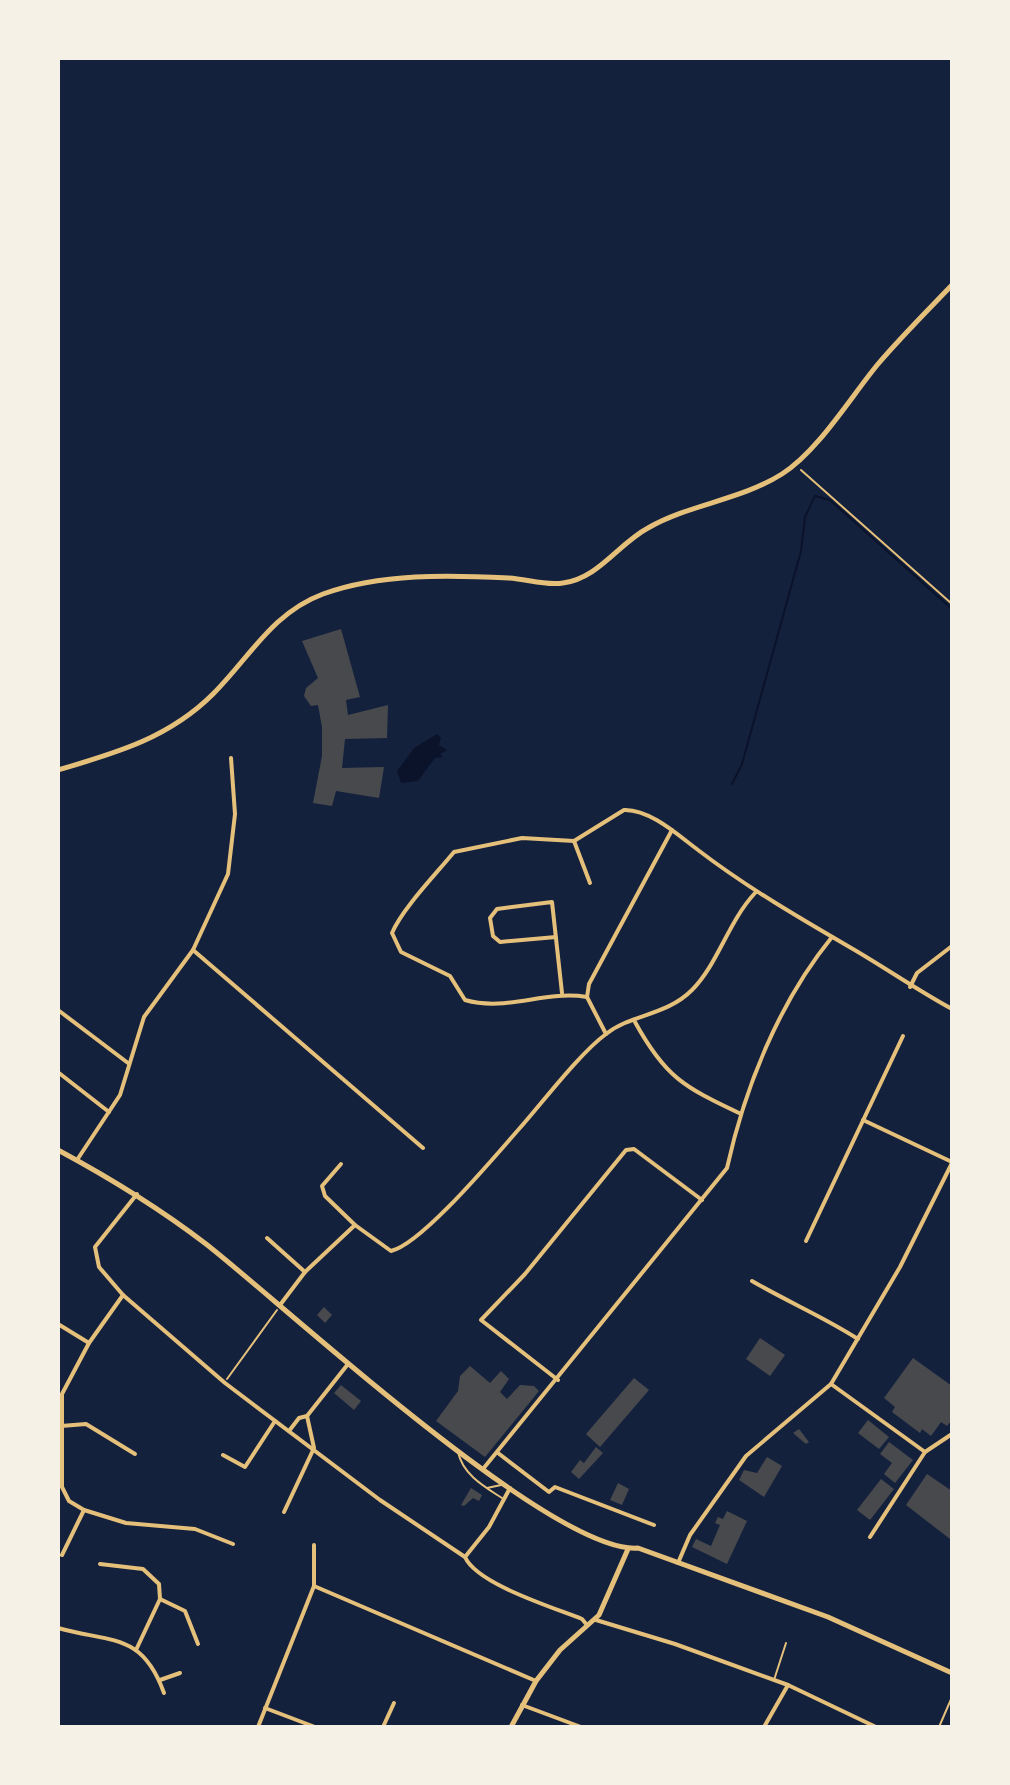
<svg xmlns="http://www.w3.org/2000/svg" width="1010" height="1785" viewBox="0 0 1010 1785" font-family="Cabin,sans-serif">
<rect width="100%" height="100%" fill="#14213d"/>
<!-- water -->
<path fill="#0b132b" d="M437,734L441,738L439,745L447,750L440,754L443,757L435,758L418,781L401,783L397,771L414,748Z"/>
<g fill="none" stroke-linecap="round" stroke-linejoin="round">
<!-- stream -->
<path stroke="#0b132b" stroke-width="2" d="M732,784L742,764L801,551L805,517L815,496L830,500L952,609"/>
</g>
<!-- building -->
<g fill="#48494c">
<path d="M341,629L360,697L346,700L348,715L388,705L387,738L345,739L342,768L384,767L379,798L336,791L332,806L313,803L322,756V727L318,705L311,706L304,696L306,688L318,678L302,641Z"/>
<path d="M324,1307L332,1315L325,1323L317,1315Z"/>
<path d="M760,1338L785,1355L770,1376L746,1359Z"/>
<path d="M913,1358L952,1386V1420L947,1426L941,1422L931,1436L922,1429L920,1433L892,1412L895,1407L884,1398Z"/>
<path d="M470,1366L490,1383L501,1371L509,1379L500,1392L507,1399L520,1385L534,1386L539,1391L485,1457L436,1421L458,1391L460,1376Z"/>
<path d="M634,1378L649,1390L600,1447L586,1434Z"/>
<path d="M341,1385L361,1401L354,1410L334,1393Z"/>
<path d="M868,1420L889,1437L879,1449L858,1433Z"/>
<path d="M799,1429L809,1442L806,1444L793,1433Z"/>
<path d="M889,1442L913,1460L895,1483L884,1474L892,1463L880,1454Z"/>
<path d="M596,1447L603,1453L579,1479L571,1472L580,1460L584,1463Z"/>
<path d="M767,1457L782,1466L764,1497L739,1480L744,1470L757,1473Z"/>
<path d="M927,1474L952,1491L950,1539L906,1505Z"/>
<path d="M881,1479L894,1489L870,1520L857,1510Z"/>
<path d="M618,1483L629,1489L622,1505L610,1500Z"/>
<path d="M471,1488L482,1495L479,1501L473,1498L464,1506L461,1505Z"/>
<path d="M727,1511L747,1521L727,1564L692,1547L696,1539L711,1546L720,1525L715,1523L718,1517L723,1519Z"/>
</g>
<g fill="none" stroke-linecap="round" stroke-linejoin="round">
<!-- path -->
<g stroke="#e5c07b" stroke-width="2">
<path d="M801,470L952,604"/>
<path d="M227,1379L277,1310"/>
</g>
<!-- service -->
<g stroke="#e5c07b" stroke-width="2">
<path d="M458,1452C463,1475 485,1487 502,1498"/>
<path d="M487,1488L501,1485"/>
<path d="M774,1680L786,1643"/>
<path d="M939,1727L952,1697"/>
</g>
<!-- minor -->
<g stroke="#e5c07b" stroke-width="4">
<path d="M574,841L590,883"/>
<path d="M556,937L500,942L493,936L490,918L497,909L552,902L562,993"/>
<path d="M193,950L423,1148"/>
<path d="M910,987L917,973L952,946"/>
<path d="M587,997C544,990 507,1012 465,1000L450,976L401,952L392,933C402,909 436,874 454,852L522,838L574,841L624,810C650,809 679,836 698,850C749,889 803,920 858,952C890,971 919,991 952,1009"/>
<path d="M58,1010L128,1063"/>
<path d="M635,1022C665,1077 684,1087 739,1113"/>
<path d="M606,1034L587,997L589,984L672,830"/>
<path d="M59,1073L109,1112"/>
<path d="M863,1120L952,1162"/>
<path d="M77,1160L120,1095L144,1017L193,950L228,874L235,814L231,758"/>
<path d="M341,1164L322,1186L325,1196L355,1225"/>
<path d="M137,1194L95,1247L99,1267L123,1295L225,1383L380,1500L465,1557C477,1584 552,1607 582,1619L587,1625"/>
<path d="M267,1238L305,1272"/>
<path d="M806,1241L903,1036"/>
<path d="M752,1281C788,1302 824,1317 858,1339"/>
<path d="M123,1295L89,1343L62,1394V1487L69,1501L84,1510L126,1523L195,1529L233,1544"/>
<path d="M280,1305L305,1272L355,1225L391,1251C422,1244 495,1156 519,1129C543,1102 579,1054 606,1034C631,1014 666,1016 692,990C718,964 728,922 755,893"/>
<path d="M58,1324L89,1343"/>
<path d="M558,1380L481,1320L525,1274L626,1150L634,1149L702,1200"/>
<path d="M831,1384L925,1452L952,1434"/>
<path d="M61,1426L86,1424L135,1454"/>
<path d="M289,1431L299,1418L307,1416L348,1364"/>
<path d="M498,1453L549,1492L555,1487L654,1525"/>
<path d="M223,1455L245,1467L275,1421"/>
<path d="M483,1469L727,1168C745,1087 779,1002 832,937"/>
<path d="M284,1512L314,1448L307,1416"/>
<path d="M870,1537L925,1452"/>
<path d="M62,1555L84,1510"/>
<path d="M465,1557L489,1527L510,1488"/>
<path d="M678,1563L690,1535L746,1456L831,1384L900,1267L952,1163"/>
<path d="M100,1564L143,1569L159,1584L160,1599L136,1650"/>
<path d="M314,1586L536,1681"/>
<path d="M160,1599L185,1611L198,1644"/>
<path d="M596,1620L675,1644L788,1685L876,1727"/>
<path d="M58,1628C111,1643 142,1632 164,1693"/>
<path d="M160,1680L180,1673"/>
<path d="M522,1705L581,1727"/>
<path d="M265,1708L315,1727"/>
<path d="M258,1727L314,1586V1545"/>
<path d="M383,1727L394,1703"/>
<path d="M764,1727L788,1685"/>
</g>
<!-- tertiary -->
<path stroke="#e5c07b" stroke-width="5" d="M511,1727L536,1681L560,1650L599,1615L628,1549"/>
<!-- secondary -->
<g stroke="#e5c07b" stroke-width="5">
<path d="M58,770C116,753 169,738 213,694C250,657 272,613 323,594C381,573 449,575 509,578C527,579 545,586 563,583C599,578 618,544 648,528C690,504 741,500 782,474C818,451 850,398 878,364C901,337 927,311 952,285"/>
<path d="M58,1150C110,1178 159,1208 206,1244C283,1304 553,1555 638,1548L828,1617L952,1673"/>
</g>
</g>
<!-- border -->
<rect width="1010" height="1785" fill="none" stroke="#f6f1e7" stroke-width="120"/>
</svg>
